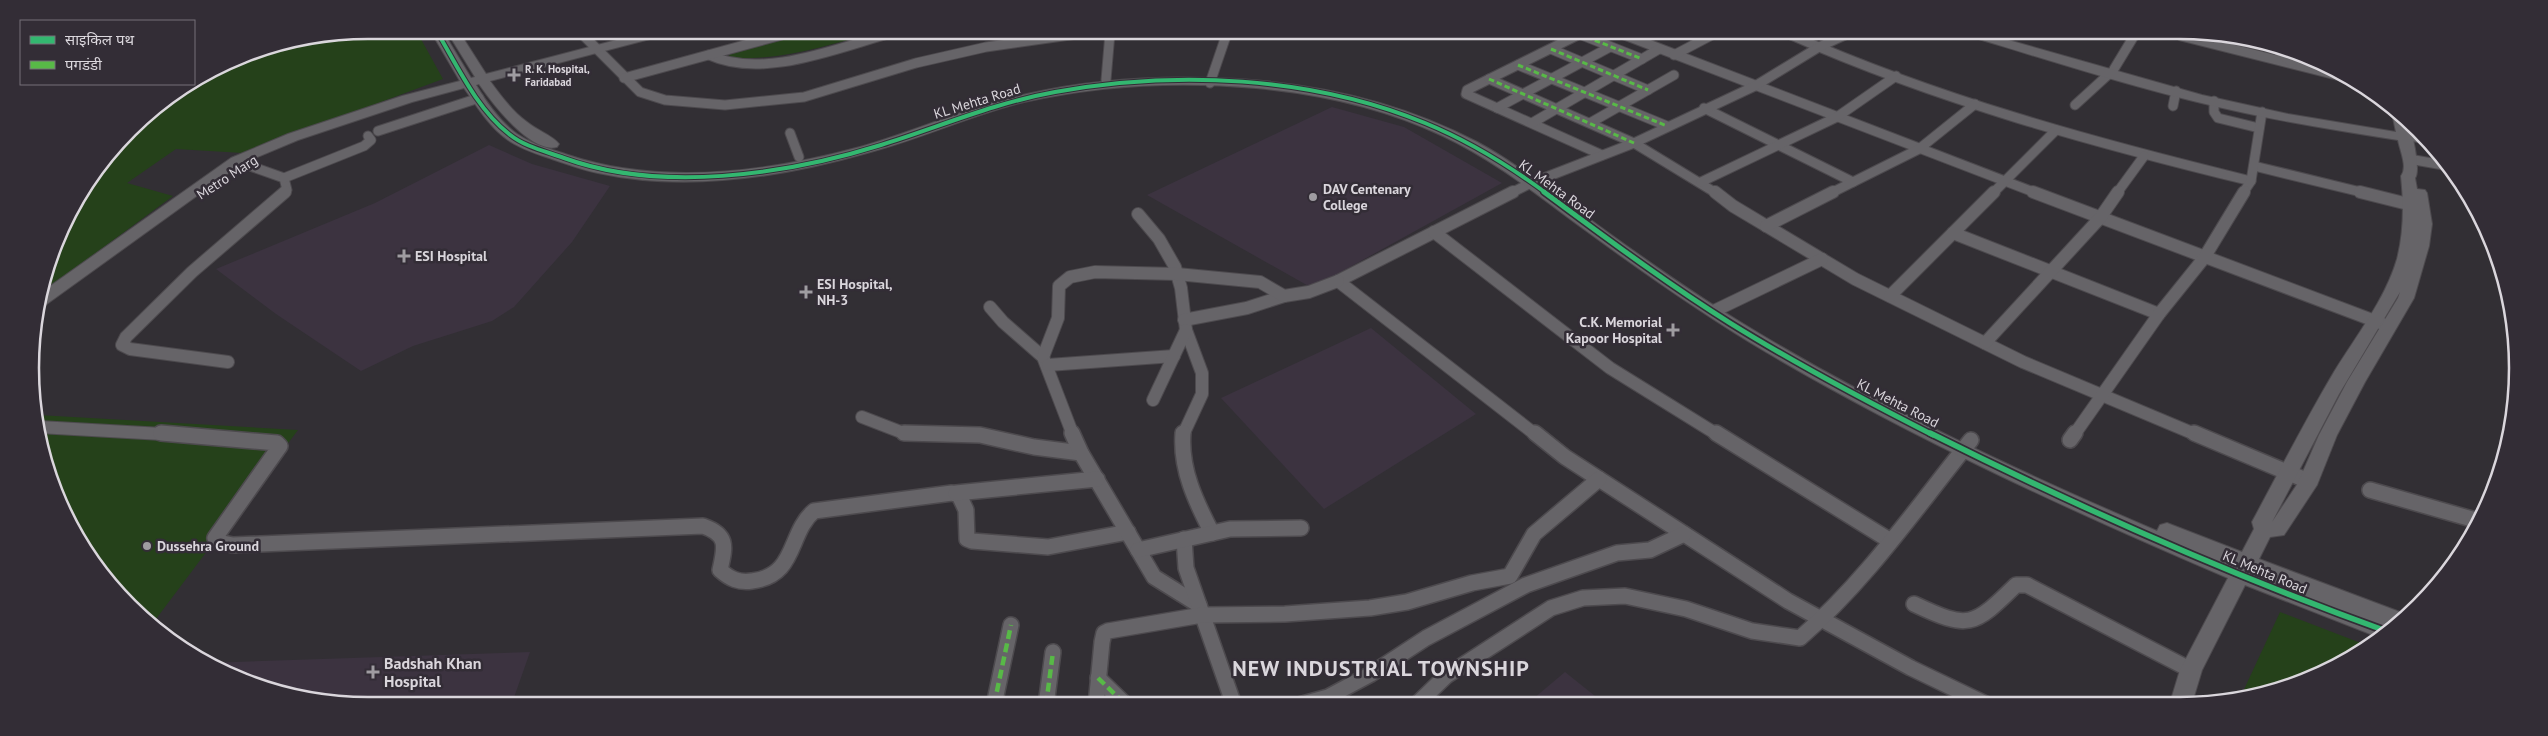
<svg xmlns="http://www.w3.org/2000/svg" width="2548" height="736" viewBox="0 0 2548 736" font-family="'PT Sans','Noto Sans Devanagari',sans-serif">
<rect width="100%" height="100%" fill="#322f34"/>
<!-- built -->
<g fill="#3c3340">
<path d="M1332,107L1404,127L1502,183L1312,288L1147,195Z"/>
<path d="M489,145L532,164L610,186L572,242L514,307L492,321L413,346L361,371L276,314L216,269L375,203Z"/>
<path d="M1371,328L1476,414L1324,509L1221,398Z"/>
<path d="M530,652L511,706H368L302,700L239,680L206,663Z"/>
<path d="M1565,672L1605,704H1527Z"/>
</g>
<!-- green -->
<g fill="#25411a">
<path d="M368,30H416L443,79L243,153L176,149L127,183L173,196L39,295L42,280L65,218L100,162L145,114L239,56L302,36Z"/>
<path d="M807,32H877C824,46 782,61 727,58L732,52Z"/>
<path d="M38,415L298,430L153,623L100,574L65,518L42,456Z"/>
<path d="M2280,612L2366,645L2329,671L2240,698Z"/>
</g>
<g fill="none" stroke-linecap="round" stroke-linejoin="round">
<!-- street-far2 casing -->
<g stroke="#4d4a4e" stroke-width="11">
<g id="street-far2">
<path d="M579,31L640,92L665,100L725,105L804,97L916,63L986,47L1091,32"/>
<path d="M1579,34L1642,59"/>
<path d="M1580,34L1467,90L1466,94L1602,155"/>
<path d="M1622,34L2036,193"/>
<path d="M1791,35C1938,100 2095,143 2251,181"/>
<path d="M2181,36L2352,79"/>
<path d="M2269,43L2292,63"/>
<path d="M1551,49L1648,90"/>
<path d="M709,55C764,80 839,47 895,32"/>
<path d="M1674,55L1712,35"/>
<path d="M1518,65L1667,126"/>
<path d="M2114,69L2134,36"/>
<path d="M624,78L796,31"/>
<path d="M1489,79L1634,143L1716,193"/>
<path d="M1106,80L1110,33"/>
<path d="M1210,83L1227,33"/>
<path d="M2214,101V112L2218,118L2259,128"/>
<path d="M2075,105L2110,73"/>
<path d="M2173,106L2176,91"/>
<path d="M1497,108L1610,47"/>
<path d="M1704,108L1853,182"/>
<path d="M1532,123L1659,49"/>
<path d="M1590,123L1674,75"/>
<path d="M378,131L479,98"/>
<path d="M790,133L799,157"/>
<path d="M2404,135L2427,139"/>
<path d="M2409,159L2449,166"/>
<path d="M236,161L284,178L287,190L283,193"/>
<path d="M2254,166L2365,193"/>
<path d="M284,178L364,146L371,140L368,136"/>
<path d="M1701,182L1837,117L1896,76"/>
<path d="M1511,193L1531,183L1634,143L1755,86L1819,47L1845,35"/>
<path d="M1831,193L1919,149L1975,104"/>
<path d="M1993,193L2056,130"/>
<path d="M2117,193L2144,156"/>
<path d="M2243,193L2251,181L2262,112"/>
</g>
</g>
<!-- street-far1 casing -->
<g stroke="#4d4a4e" stroke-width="14">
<g id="street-far1">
<path d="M1513,192L1338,281L1536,435"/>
<path d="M1715,192L1733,206L1855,279L2023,362L2197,435"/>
<path d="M2033,192L2383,324"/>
<path d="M2360,192L2412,205"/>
<path d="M1138,214L1159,239L1175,267L1181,288L1186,330L1202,373V394L1183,435"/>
<path d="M1766,226L1833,192"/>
<path d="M1434,232L1610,368L1718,435"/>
<path d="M1953,233L2159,314"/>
<path d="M1890,296L1994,192"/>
<path d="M990,307L1003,322L1043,357L1073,435"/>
<path d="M1714,311L1822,259"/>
<path d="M1184,320L1247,308L1284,296"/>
<path d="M1985,343L2100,218L2118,192"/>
<path d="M1043,357L1058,318L1059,286L1070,277L1095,272L1177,274L1260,282L1284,296L1309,292L1338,281"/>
<path d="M228,362L130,349L122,345L126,337L192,272L285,192"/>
<path d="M1048,365L1174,356"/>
<path d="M1153,400L1186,330"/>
<path d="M862,417L906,434L955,435"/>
<path d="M39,427L180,435"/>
<path d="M2074,435L2159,314L2204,258L2244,192"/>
</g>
</g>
<!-- street casing -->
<g stroke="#4d4a4e" stroke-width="18">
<g id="street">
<path d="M161,433L277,443L280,446L215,538L218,542L233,545L703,526C729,535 725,547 720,570C730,579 739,583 752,581C797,576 788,533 814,511L952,493L959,495L966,510L967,539L972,541L1048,547L1128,532"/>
<path d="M904,433L980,435L1034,447L1081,453"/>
<path d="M1072,433L1081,453L1154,577L1199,605"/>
<path d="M1183,433C1180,469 1196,502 1212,533"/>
<path d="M1535,433L1565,457L1788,601L1911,668L1986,704"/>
<path d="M1716,433L1889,540"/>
<path d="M2194,433L2308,481"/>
<path d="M2070,440L2075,433"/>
<path d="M2370,490L2479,521"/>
<path d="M956,493L1097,479"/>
<path d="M1184,539L1186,568L1234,705"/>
<path d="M1138,550L1230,529L1301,528"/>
<path d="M1914,604C1969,630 1973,627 2016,585H2027L2191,670"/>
<path d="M1098,678L1126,705"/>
<path d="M1417,704L1446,676L1551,608L1583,598L1625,596L1686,609L1752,631L1800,638C1866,581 1917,507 1971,440"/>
<path d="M994,705L1011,625"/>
<path d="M1046,705L1053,652"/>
<path d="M1096,705L1102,642L1104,633L1108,631L1202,615L1285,614L1370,608L1407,602L1472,583L1510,576L1534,534L1599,479"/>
<path d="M1299,705L1328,697L1371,674L1426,638L1526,585L1617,553L1650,550L1684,534"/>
</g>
</g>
<!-- secondary casing -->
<g stroke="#4d4a4e" stroke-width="2">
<path id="secondary" d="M430,30H442L471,78L475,77L446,30H458L486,74L651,31H671L669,34L490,81C501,96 512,111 527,122C536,130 552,135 559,144L557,147C531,154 492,103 479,84L476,85C487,103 500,122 517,134C533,145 551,149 568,155C660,186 768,172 860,147C916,131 970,106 1027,94C1096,78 1168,75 1238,79C1321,84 1403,103 1477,142C1516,163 1549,190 1584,215C1641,257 1699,298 1760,334C1887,410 2022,473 2157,531L2160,525L2167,523L2242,552L2254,529L2252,522C2279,472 2305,421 2334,372C2356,336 2385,300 2397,259C2404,232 2404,204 2401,176C2408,167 2400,151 2398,140C2347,132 2296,124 2245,113C2155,94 2067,66 1979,39L1977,36H1994L2202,95L2288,114L2396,132L2392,113L2396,110C2399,113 2405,116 2407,120C2412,129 2421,171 2415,178L2417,189L2425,190L2427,193L2432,224L2429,246L2414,298L2365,382L2337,435L2317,485L2284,535L2270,537L2259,559L2408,615L2378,637L2245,585L2202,670L2192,703H2170L2180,670L2228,578C2071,511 1914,439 1766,352C1702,314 1641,271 1581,227C1536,194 1494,160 1443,136C1384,108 1321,94 1256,88C1179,81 1100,85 1024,102C971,115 921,139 867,153C783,177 685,192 598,173C582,170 567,164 552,159C537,154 521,149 508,140C489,127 477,106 464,88L412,102L298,140L241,164L44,306L37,308L39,294L231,158L288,134L402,96L460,81ZM2400,292L2398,298L2347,382L2319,435L2298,483L2272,522L2339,394Z"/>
</g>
<!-- street-far2 -->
<use href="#street-far2" stroke="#666468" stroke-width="9"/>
<!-- street-far1 -->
<use href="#street-far1" stroke="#666468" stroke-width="12"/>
<!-- street -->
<use href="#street" stroke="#666468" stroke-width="15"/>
<!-- secondary -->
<use href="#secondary" fill="#666468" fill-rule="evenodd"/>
<!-- quiet-far1 -->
<g stroke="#58b947" stroke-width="3" stroke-dasharray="5.5 3" stroke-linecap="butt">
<path d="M1579,34L1642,59"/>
<path d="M1551,49L1648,90"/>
<path d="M1518,65L1667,126"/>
<path d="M1489,79L1634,143"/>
</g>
<!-- quiet -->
<g stroke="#58b947" stroke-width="4.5" stroke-dasharray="9 4.5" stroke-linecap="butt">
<path d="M1098,678L1126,705"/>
<path d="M994,705L1011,625"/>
<path d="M1046,705L1053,652"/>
</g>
<!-- cycleway-far2 casing -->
<g stroke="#332d36" stroke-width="6">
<path id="cycleway-far2" d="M436,30C457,65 476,108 509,134C525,147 545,151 564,158C660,193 785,175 881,145C939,127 994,103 1055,92C1175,70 1311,76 1425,123C1469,141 1508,165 1546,193"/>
</g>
<!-- cycleway-far1 casing -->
<g stroke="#332d36" stroke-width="8">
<path id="cycleway-far1" d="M1544,192C1605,237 1666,283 1730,323C1796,364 1864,400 1933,435"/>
</g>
<!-- cycleway casing -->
<g stroke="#332d36" stroke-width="9">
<path id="cycleway" d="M1930,433C2078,507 2230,575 2386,631"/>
</g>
<!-- cycleway-far2 -->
<use href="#cycleway-far2" stroke="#33b770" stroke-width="4"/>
<!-- cycleway-far1 -->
<use href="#cycleway-far1" stroke="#33b770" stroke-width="5"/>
<!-- cycleway -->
<use href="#cycleway" stroke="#33b770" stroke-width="5.5"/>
</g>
<!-- markers -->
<g fill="#9f9ca1" stroke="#332d36" stroke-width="2">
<path d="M511.5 67.5h5v5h5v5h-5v5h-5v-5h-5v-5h5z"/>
<circle cx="1313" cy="197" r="5"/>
<path d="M401.5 248.5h5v5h5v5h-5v5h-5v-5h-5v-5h5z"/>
<path d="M803.5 284.5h5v5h5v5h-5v5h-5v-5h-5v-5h5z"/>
<path d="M1670.5 322.5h5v5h5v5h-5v5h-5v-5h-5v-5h5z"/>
<circle cx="147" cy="546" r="5"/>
<path d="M370.5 664.5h5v5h5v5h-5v5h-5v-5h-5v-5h5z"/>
</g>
<g text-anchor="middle" stroke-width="5" stroke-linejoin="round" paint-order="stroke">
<!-- far-poi labels -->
<g font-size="11" font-weight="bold" fill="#dad6dc" stroke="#332d36" text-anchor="start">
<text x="525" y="73">R. K. Hospital,<tspan x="525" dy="13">Faridabad</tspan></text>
</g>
<!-- street labels -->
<g font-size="14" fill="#dad6dc" stroke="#332d36">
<text transform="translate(977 101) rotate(-17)" y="5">KL Mehta Road</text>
<text transform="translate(227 177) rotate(-33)" y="5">Metro Marg</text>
<text transform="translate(1557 189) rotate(36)" y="5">KL Mehta Road</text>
<text transform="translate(1898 403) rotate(27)" y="5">KL Mehta Road</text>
<text transform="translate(2265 572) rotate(23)" y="5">KL Mehta Road</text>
</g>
<!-- poi labels -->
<g font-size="14" font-weight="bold" fill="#dad6dc" stroke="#332d36" text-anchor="start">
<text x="1323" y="194">DAV Centenary<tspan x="1323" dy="16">College</tspan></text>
<text x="415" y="261">ESI Hospital</text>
<text x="817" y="289">ESI Hospital,<tspan x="817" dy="16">NH-3</tspan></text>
<text x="1662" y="327" text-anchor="end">C.K. Memorial<tspan x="1662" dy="16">Kapoor Hospital</tspan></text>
<text x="157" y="551">Dussehra Ground</text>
</g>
<!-- near-poi labels -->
<g font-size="16" font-weight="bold" fill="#dad6dc" stroke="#332d36" text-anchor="start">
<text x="384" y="669">Badshah Khan<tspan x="384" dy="18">Hospital</tspan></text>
</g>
<!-- near-district labels -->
<g font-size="22" font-weight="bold" letter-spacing="1" fill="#dad6dc" stroke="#332d36">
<text x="1381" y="676">NEW INDUSTRIAL TOWNSHIP</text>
</g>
</g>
<!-- crop -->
<path d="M0 0H2548V736H0ZM368 39H2180A329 329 0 0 1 2509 368V368A329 329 0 0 1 2180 697H368A329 329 0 0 1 39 368V368A329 329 0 0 1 368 39Z" fill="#332d36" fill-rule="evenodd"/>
<path fill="none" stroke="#dad6dc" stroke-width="2.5" d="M368 39H2180A329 329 0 0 1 2509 368V368A329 329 0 0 1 2180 697H368A329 329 0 0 1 39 368V368A329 329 0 0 1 368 39Z"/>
<!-- legend -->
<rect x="20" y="20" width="175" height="65" fill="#332d36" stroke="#767178"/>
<rect x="30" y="36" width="25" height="8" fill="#33b770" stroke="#767178"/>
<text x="65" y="45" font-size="15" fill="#dad6dc">साइकिल पथ</text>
<rect x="30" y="61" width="25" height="8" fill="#58b947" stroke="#767178"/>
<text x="65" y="70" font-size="15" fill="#dad6dc">पगडंडी</text>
</svg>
